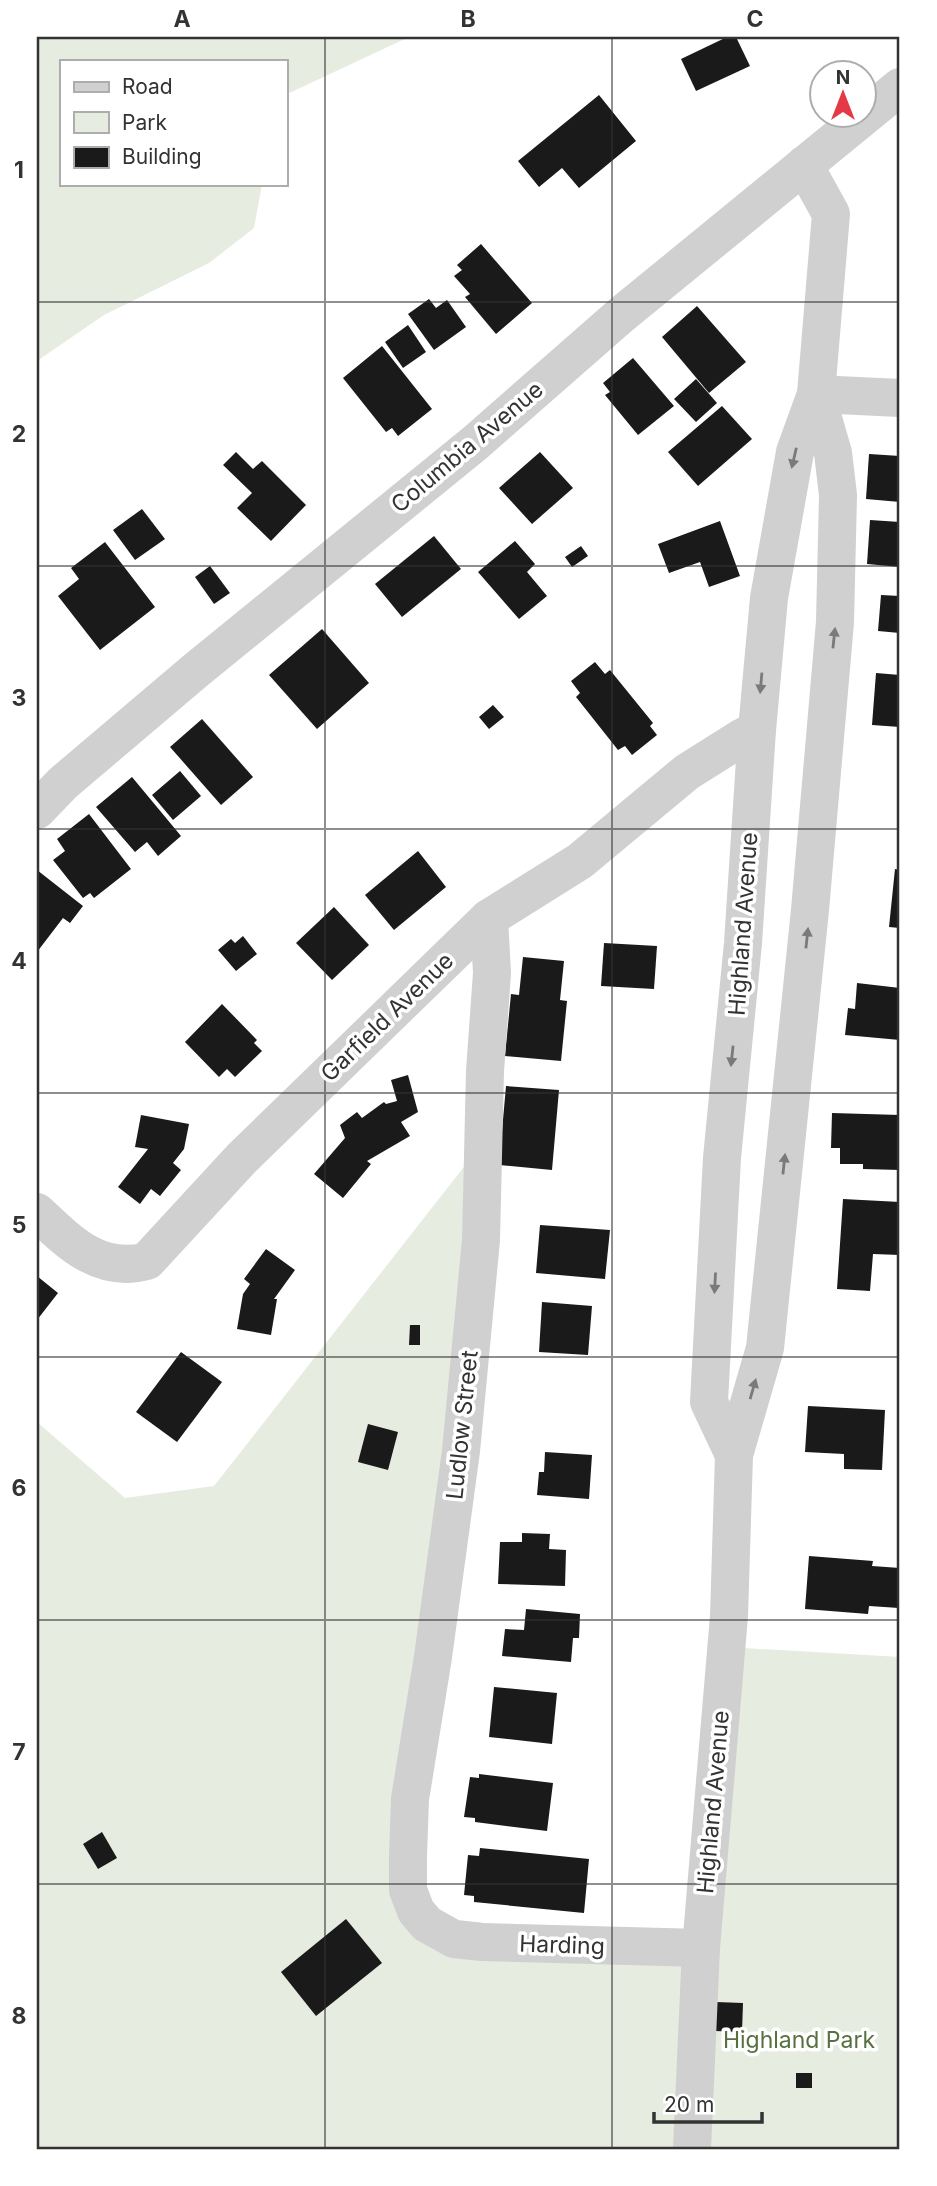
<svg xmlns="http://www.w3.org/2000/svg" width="937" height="2186" viewBox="0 0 937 2186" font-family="Inter,sans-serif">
<rect width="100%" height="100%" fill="#fff"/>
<!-- green -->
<g fill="#e6ecdf">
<path d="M37,37H409L285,95V61H61V184H262L254,228L209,263L104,315L37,361Z"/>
<path d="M485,1140L415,1915L700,1948L726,1647L900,1657V2149H37V1422L125,1498L214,1486Z"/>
</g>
<!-- building -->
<g fill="#1a1a1a">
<path d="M727,37H736L750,66L696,91L681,59Z"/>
<path d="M599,95L636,141L579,188L562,168L539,187L518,161Z"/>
<path d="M481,244L532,303L496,334L465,297L470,294L454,276L462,270L457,265Z"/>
<path d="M429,299L436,308L447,300L466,327L434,350L408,314Z"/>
<path d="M697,306L746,362L709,393L662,337Z"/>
<path d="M408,325L426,352L403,368L385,342Z"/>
<path d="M382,346L432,409L398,436L392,428L386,432L343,378Z"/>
<path d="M633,358L674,406L638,435L605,395L610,392L603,383Z"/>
<path d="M696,379L717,403L696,422L674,399Z"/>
<path d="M722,406L752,439L698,486L668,452Z"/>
<path d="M236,452L253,469L262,461L306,505L271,541L237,508L252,493L223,465Z"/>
<path d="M540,452L573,488L532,524L499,488Z"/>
<path d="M869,454L900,456V502L866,499Z"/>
<path d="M142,509L165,539L135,560L113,530Z"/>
<path d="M870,520L900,522V567L867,564Z"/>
<path d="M720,521L740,576L709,587L700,562L669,573L658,544Z"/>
<path d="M434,536L461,569L402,617L375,584Z"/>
<path d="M515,541L535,564L527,572L547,596L519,619L478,572Z"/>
<path d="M105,542L155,607L100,650L58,596L79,579L71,568Z"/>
<path d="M581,546L588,556L572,567L565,557Z"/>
<path d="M210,566L230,593L214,604L195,577Z"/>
<path d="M881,595L900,596V633L878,631Z"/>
<path d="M322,629L369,683L317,729L269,675Z"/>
<path d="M595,662L605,674L610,670L653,723L650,726L657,735L632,755L625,746L618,750L576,697L580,693L571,681Z"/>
<path d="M876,673L900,675V727L872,725Z"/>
<path d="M493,705L504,717L489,729L479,717Z"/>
<path d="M202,719L253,777L221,805L170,747Z"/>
<path d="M180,771L201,796L173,820L152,795Z"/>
<path d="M132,777L181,836L158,856L147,842L135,852L96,807Z"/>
<path d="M89,814L131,869L94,898L90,893L83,898L53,860L65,851L57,839Z"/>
<path d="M418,851L446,887L394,930L365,895Z"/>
<path d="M895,869L900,870V928L889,927Z"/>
<path d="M37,870L83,906L70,923L63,918L37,952Z"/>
<path d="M334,907L369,945L332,980L296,943Z"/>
<path d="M243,936L257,954L236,971L218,950L231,939L235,943Z"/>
<path d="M604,943L657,946L654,989L601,986Z"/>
<path d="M523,957L564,961L560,1000L567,1001L561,1061L505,1056L511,994L519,995Z"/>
<path d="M857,983L900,988V1040L845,1035L848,1008L855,1009Z"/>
<path d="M222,1004L257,1040L254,1043L262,1051L235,1077L227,1069L219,1077L185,1042Z"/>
<path d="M408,1075L418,1112L401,1122L410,1136L367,1161L371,1164L343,1198L314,1174L345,1138L340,1125L357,1112L362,1118L384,1102L386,1104L397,1101L391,1080Z"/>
<path d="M506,1086L559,1090L552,1170L499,1165Z"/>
<path d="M832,1113L900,1115V1170L863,1169V1164H840V1148H831Z"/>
<path d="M141,1115L189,1124L184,1149L173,1163L181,1170L160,1196L151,1189L140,1204L118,1187L148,1149L135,1147Z"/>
<path d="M843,1199L900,1202V1255L873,1254L870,1291L837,1289Z"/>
<path d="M540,1225L610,1230L605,1279L536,1273Z"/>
<path d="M266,1249L295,1270L274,1299H277L271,1335L237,1329L243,1294L250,1284L244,1279Z"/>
<path d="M37,1276L58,1293L37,1320Z"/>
<path d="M542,1302L592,1306L588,1355L539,1352Z"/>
<path d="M410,1325H420V1345H409Z"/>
<path d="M181,1352L222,1382L177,1442L136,1412Z"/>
<path d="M808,1406L885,1410L882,1470L844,1469V1454L805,1452Z"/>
<path d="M368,1424L398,1432L388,1470L358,1462Z"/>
<path d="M545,1452L592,1455L589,1499L537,1495L539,1472H544Z"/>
<path d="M522,1533L550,1534L549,1549L566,1550L565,1586L498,1584L500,1542H522Z"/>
<path d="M809,1556L873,1561L872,1566L900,1568L899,1608L869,1606L868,1614L805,1609Z"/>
<path d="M526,1609L580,1614L579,1638H573L571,1662L502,1656L505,1629L524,1630Z"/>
<path d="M494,1687L557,1693L552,1744L489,1737Z"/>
<path d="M479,1774L553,1783L547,1831L475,1822V1818L464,1817L470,1777L479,1778Z"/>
<path d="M102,1832L117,1858L98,1869L83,1844Z"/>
<path d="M480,1848L589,1859L584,1913L474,1902V1896L464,1895L468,1855L479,1856Z"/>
<path d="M346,1919L382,1963L316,2016L281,1972Z"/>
<path d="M716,2002L743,2003L742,2032L715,2031Z"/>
<rect x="796" y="2073" width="16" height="15"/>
</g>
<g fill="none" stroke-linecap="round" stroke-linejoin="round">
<!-- minor -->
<g stroke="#d0d0d0" stroke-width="38">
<path d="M816,394L900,398"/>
<path d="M37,810L63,783L195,671L475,443L621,315L900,87"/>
<path d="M489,918L492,973L485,1071L481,1240L461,1451L433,1657L410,1799L408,1856V1890L416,1911L427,1924L454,1939L482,1942L701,1948"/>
<path d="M37,1212C69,1242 99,1274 147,1261L242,1158L489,918L580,861L687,772L741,738L757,730"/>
<path d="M734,1455L709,1402L722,1158L743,943L757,730L769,598L795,452L816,394L831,214L804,165"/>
<path d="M692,2149L701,1948L729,1616L734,1455L765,1348L810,910L835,622L838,495L833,453L816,394"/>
</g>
</g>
<!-- one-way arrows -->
<defs><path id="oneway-solid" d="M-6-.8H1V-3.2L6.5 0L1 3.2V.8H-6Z" transform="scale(1.75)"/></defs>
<g fill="#7a7a7a">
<use href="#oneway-solid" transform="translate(794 458) rotate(103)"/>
<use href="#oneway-solid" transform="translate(834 638) rotate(-84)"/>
<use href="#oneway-solid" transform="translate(761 683) rotate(95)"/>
<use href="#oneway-solid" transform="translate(807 938) rotate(-84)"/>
<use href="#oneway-solid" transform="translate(732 1056) rotate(96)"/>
<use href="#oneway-solid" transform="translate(784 1164) rotate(-84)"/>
<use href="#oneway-solid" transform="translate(715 1283) rotate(93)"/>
<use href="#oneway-solid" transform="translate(753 1389) rotate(-74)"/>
</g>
<!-- grid -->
<path fill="none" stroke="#333" stroke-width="2" stroke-opacity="0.55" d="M325,37V2149M612,37V2149M37,302H900M37,566H900M37,829H900M37,1093H900M37,1357H900M37,1620H900M37,1884H900"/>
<g text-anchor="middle" stroke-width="7" stroke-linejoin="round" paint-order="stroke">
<!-- street labels -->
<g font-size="23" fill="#333" stroke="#fff">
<text transform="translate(467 447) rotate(-40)" y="8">Columbia Avenue</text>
<text transform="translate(743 924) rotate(-86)" y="8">Highland Avenue</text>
<text transform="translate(387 1017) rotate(-44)" y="8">Garfield Avenue</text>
<text transform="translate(462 1425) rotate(-84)" y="8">Ludlow Street</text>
<text transform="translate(713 1802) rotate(-85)" y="8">Highland Avenue</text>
<text transform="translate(562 1945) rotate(2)" y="8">Harding</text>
</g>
<!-- park labels -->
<g font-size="23" fill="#56703f" stroke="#fff">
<text x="799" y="2048">Highland Park</text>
</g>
</g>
<!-- border -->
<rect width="937" height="2186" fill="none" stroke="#ffffff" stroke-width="77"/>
<!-- legend -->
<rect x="60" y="60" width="228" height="126" fill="#ffffff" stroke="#adadad" stroke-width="2"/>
<rect x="74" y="82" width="35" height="10" fill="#d0d0d0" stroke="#adadad" stroke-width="2"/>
<text x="122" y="94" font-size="21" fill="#333333">Road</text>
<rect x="74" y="112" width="35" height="21" fill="#e6ecdf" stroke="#adadad" stroke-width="2"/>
<text x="122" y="130" font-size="21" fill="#333333">Park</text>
<rect x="74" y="147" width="35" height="21" fill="#1a1a1a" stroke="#adadad" stroke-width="2"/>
<text x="122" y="164" font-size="21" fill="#333333">Building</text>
<!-- north arrow -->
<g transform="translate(843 94)"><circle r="33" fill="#ffffff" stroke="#adadad" stroke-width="2"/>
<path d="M0-5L12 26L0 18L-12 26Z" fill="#e63946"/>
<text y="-10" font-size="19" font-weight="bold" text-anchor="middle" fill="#333333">N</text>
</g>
<!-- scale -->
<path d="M654 2112v10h108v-10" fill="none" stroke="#333333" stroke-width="3.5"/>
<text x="664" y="2112" font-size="21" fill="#333333" stroke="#ffffff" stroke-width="5" paint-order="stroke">20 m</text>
<rect x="38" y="38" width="860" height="2110" fill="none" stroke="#333" stroke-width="2.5"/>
<g font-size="23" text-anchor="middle" font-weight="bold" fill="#333">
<text x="182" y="27">A</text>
<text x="468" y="27">B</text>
<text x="755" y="27">C</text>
<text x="19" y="178">1</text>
<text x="19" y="442">2</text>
<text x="19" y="706">3</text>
<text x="19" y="969">4</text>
<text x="19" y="1233">5</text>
<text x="19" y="1496">6</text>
<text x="19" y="1760">7</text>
<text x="19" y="2024">8</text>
</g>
</svg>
